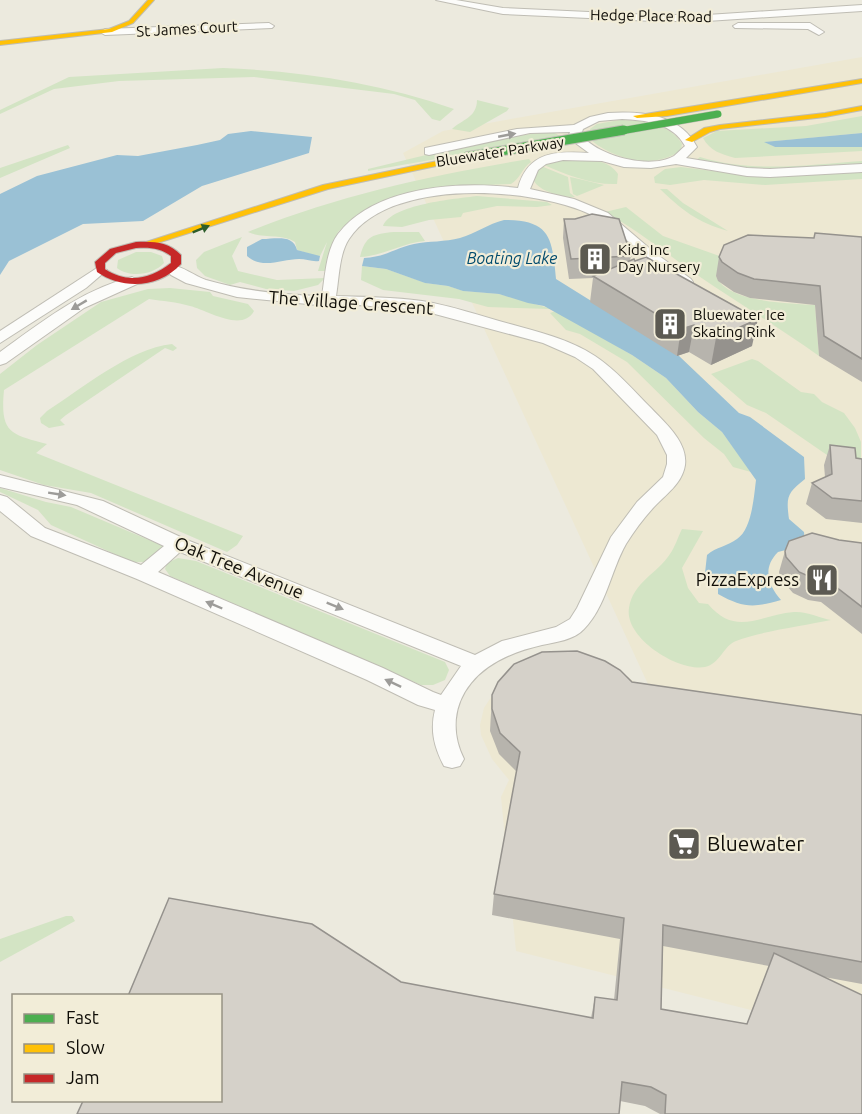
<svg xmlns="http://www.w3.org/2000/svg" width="862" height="1114" viewBox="0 0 862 1114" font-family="Ubuntu,sans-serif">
<rect width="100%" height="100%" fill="#eceade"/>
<!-- built -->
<path fill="#ede8d2" d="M862,57V1038L516,951L501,797L509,780L492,759L481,735L480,725L484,708L495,691L622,673L653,695L403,153L443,131Z"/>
<!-- green -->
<g fill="#d3e4c4">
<path d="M223,68C302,71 380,83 454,109L440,121L432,119L415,100L394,94L254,77L119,81L54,89L0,114V110L69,77Z"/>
<path d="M477,100L509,108L507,111L470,132L452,129C461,120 477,118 477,100Z"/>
<path d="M862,116V133L765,142L775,147H862V151L735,158C721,154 710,151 703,138L717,131L806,126Z"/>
<path d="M619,120C640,120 670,123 682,144L681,150C655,170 616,160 592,141L590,129L597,124Z"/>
<path d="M551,131L562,137L368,171V169L484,141Z"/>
<path d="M68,145L70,148L0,178V168Z"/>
<path d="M700,157C752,173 808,165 862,161V164L771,170L749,169L695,161Z"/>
<path d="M529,159L531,162C522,168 520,179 511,184L461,186L382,203L354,217L338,232L328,255L325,271H318L327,242L320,256H317L297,250L295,242C281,233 262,239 248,232C339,195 432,175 529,159Z"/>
<path d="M560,160C579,160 606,156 618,174L617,184C592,185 567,175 544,165Z"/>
<path d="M541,166L568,177L570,193L575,197C565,198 535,191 533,178C533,173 538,170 541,166Z"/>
<path d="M681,167L737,174L862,171V179L765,185L704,180L670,185L655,183L654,177L665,169Z"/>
<path d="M570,177L575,178L604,185L577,196L573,194Z"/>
<path d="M660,189H667L683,203L728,231C697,222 683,211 660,189Z"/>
<path d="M477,196L547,202L552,205L537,207L497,206L463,213L461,217L429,220L402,227L383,226C392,204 455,199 477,196Z"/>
<path d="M626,207L663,236L728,259L716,276C727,303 790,303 815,305L819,356C785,332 750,310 715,287C678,263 644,234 605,212Z"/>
<path d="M394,232H419L425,241C402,243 383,256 360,257C365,236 373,234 394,232Z"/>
<path d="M242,237L232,256L238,271L277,280L325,278L318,285L294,291L266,289L240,282L230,285L205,276L197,268L196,260L204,252Z"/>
<path d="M136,252H151L162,256L164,263C153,275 130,278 117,268L118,260Z"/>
<path d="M362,266L386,269L426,283L448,286L464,291L499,294L552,309L488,307L459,299L383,290L361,280Z"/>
<path d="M170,288L210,292L213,296L248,304L254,311C242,333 207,310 190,306C177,302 162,301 149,299L4,390C0,433 10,434 47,444L36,453L243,536L237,545L227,552L91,493L44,485L0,470V374L37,345L101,302L148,289Z"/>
<path d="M556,311L632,355L666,378L698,412L722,432L751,472L733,467L724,454L704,438L627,362L580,334L566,330L550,313Z"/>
<path d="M172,344L177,348L173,351L165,348L66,415L60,420L65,425L49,428L41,423L40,418L47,411C83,388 129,349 172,344Z"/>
<path d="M752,359L758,361L801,392L814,394L822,402L844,413L855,428L861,442V465L828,461L827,455L766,413L747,405L711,374Z"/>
<path d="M0,488L46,502L71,507L168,548L152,562H132L51,525L38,510L0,492Z"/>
<path d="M682,529L703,531L682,568L688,588L699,603L708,604C736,637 759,615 794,612C806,611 820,618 831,620C803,626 762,631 736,641C724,645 720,664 705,667C679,672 624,638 629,608C633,582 657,574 670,554C675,547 678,537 682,529Z"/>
<path d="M178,558L196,561L445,662L449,670L445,680L433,685H421L170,576L165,569L167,563Z"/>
<path d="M66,916H72L75,921L0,962V939Z"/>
</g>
<!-- water -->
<g fill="#9ac1d5">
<path d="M251,131L312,137L309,153L202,186L143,221L83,224L9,261L0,275V194L37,176L117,155L138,156L197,145L220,140L228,134Z"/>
<path d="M862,133V147H775L764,142Z"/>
<path d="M504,220C551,220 552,238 556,279L678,355L739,413L750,417L804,457L805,479C787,493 786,497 789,519L804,532L805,545L778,552C762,568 768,585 781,600C754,608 743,608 718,594V585L705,573L707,555C716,547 728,546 737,539C752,529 754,496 756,480L722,432L698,412L666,378L632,355L544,306L528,303L499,294L463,291L448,286L425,283L386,269L362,266L364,258C386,257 395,248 414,244C429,241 445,242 460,238C476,233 488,224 504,220Z"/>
<path d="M262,239C276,239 293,234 297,250L320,256L319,261C312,262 306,259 299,259C282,259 262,270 247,256V247Z"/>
</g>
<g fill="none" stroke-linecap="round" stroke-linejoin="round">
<!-- street casing -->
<g stroke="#bfbdb4" stroke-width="2">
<g id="street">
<path d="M436,0H456L503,8L653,15H707L862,5V11L707,21H653L503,14Z"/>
<path d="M269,23L274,26L272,28L105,35L100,32L105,29Z"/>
<path d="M738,23H810L824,32L819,35L808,29L735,28L733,26Z"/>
<path d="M608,113C642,111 680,114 697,147L686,158L747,168L770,169L862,164V172L770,177L747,176L676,164L651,168L624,167L602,161L563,160L546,164L538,170L530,189L574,199L608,213L655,253L691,279L693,282L686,286C679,284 673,279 667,275C642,257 619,228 592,215C534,187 390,177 349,239C339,254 339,279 336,296C365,297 394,297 422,301C452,306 481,316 510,324C539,332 569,339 595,356C616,370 633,390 651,408C665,423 688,442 685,465C682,484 666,494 653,508C643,519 634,531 626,544C611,570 606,607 584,629C574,640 556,642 542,645C516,651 489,661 471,683C453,705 451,733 464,759L460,766L452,768L444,766C434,747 430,730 435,710L418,705L367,680L137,579L31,536L0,511V495L7,497L45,528L141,565L164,546L77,505L0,487V475L103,501L187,540L475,655L502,641L556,627L570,619L577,608L611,537L637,502L663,477L667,464V455L657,435L593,369L575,357L543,343L420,310L358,305L328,306L237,297L186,283L171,275L165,269L167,266C179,263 194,276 206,280C244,291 282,295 322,296C325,277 326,250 338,234C376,185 462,181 518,188C528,151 557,151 589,153L574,142L569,135L570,132L530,133L429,155L425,154V148L517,129L574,125L590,117ZM622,119C645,120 673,123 685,146C681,149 678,153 674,156C650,170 598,156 581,135L583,129L599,121ZM180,552L461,666L441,695L433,692L383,668L158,572Z"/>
<path d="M100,266L107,270L86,288L0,343V331Z"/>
<path d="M132,277L139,281L137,284L84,308L6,363L0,365V352C40,323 83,289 132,277Z"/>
</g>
</g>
<!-- slow casing -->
<g stroke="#bfbdb4" stroke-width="2">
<g id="slow">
<path d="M148,0H154L133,23L112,32L0,45V41L109,29L129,21Z"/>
<path d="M862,79V83L667,116L637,118L633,116Z"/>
<path d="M862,106V110L825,117L720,129L710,132L692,142L685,140L704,128L720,125L825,113Z"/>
<path d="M466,155L470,157L469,159L328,189L148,246L140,244L323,185Z"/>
</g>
</g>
<!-- jam casing -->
<g stroke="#bfbdb4" stroke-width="2">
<path id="jam" d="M136,242C153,241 169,242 181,255V264C159,288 123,290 97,272L95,262L110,249ZM136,248C150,247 160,248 171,256V263C151,279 127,284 105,269V263L116,253Z"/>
</g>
<!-- street -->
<use href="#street" fill="#fcfcfa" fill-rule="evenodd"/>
<!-- slow -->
<use href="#slow" fill="#ffc107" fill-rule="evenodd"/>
<!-- jam -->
<use href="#jam" fill="#c62828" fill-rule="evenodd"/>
<!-- fast-bridge-far1 casing -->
<g stroke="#bfbdb4" stroke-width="8" stroke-linecap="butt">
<path id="fast-bridge-far1" d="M615,132L718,114"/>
</g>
<!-- fast-bridge casing -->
<g stroke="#bfbdb4" stroke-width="11" stroke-linecap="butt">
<path id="fast-bridge" d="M466,157L624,130"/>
</g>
<!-- fast-bridge-far1 -->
<use href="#fast-bridge-far1" stroke="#4caf50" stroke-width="7"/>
<!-- fast-bridge -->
<use href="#fast-bridge" stroke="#4caf50" stroke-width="9"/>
</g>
<!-- wall -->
<g fill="#b7b4ad" fill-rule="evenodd">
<path d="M564,219L631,256L630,260L635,261L752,346L711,365L689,352L677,356L590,302L593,278L569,279L563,238Z"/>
<path d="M862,237V382L819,356L815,305L750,298L734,292L718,281L716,276L719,257L814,238Z"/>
<path d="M830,445L856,458L862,459V523L826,519L806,504L812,483L825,477L824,465Z"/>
<path d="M839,540L862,543V634L821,602L808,600L793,593L780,578L779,572L785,551Z"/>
<path d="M632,682L862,715V984L824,977L862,1114H660L645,1106L620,1101L401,982L591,1018L595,997L614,1000L620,939L492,915L494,894L517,772L499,754L490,731L492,695ZM663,946L769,966L747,1024L661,1009Z"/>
</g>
<!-- shaded-wall -->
<g fill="#95928d">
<path d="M758,319L752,346L711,365L716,338Z"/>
<path d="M694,325L689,352L677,356L681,329Z"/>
</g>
<!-- building -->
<g fill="#d5d1c9" stroke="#95928d" stroke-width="1.5">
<path d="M592,214L619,219L631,256L571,259L564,219H575Z"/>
<path d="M815,233L862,237V359L824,336L820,286L754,279L738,273L722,262L719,257L724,245L748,235L814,238Z"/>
<path d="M646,257L758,319L716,338L694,325L681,329L593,276L634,259L635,261Z"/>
<path d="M830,445L855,448L856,458L862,459V501L832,498L812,483L832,474Z"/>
<path d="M812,533L839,540L862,543V607L827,580L815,579L799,572L786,557L785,551L789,541Z"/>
<path d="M577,651L605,661L620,670L632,682L862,715V962L663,925L661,1009L747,1024L774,953L862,995V1114H665L666,1095L651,1087L622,1082L619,1114H77L83,1101H220V996H128L169,898L312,924L401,982L593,1018L595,997L617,1000L624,918L494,894L520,752L500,733L492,709V695L498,682L514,664L542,652Z"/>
</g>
<!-- one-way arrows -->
<defs><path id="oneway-solid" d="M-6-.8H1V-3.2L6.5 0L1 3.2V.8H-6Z" transform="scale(1.5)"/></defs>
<g fill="#9d9c99">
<use href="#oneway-solid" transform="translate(507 135) rotate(-11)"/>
<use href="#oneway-solid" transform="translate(79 305) rotate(149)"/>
<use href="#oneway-solid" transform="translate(57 494) rotate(9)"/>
<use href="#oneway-solid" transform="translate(214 605) rotate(-157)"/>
<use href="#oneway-solid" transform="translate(335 606) rotate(22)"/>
<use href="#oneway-solid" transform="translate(393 683) rotate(-155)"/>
</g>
<use fill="#2e5e2c" href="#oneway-solid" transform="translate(201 229) rotate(-22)"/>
<!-- icons -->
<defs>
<g id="building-square" transform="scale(1.725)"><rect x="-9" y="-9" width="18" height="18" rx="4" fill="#5c5a52" stroke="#f2edd8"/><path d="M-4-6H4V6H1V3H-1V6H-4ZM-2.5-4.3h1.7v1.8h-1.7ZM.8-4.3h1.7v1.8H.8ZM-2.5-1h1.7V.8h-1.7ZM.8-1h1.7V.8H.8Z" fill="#fff"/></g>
<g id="restaurant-square" transform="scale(1.725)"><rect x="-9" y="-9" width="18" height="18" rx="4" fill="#5c5a52" stroke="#f2edd8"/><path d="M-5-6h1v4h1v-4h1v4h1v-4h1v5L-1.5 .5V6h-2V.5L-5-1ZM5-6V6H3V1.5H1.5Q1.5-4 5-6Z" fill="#fff"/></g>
<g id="supermarket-square" transform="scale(1.725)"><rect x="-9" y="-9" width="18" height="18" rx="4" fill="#5c5a52" stroke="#f2edd8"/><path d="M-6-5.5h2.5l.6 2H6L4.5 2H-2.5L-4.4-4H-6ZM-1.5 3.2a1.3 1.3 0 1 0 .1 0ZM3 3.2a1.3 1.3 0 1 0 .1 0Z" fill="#fff"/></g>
</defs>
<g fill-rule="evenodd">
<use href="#building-square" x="595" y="259"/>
<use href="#building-square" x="670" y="324"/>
<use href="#restaurant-square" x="822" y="580"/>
<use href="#supermarket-square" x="684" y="844"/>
</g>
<g text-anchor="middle" stroke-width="4.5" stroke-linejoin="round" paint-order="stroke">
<!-- far-street labels -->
<g font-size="15" fill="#0f0d07" stroke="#f2edd8">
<text transform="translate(651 16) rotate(1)" y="5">Hedge Place Road</text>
<text transform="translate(187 29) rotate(-3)" y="5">St James Court</text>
<text transform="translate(500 152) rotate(-9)" y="5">Bluewater Parkway</text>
</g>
<!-- far-poi labels -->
<g font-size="15" fill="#0f0d07" stroke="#f2edd8" text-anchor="start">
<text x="618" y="255">Kids Inc<tspan x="618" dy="17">Day Nursery</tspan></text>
<text x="693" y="320">Bluewater Ice<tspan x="693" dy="17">Skating Rink</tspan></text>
</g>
<!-- far-water labels -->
<g font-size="16" font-style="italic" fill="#004b6d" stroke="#f2edd8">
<text x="512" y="264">Boating Lake</text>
</g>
<!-- street labels -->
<g font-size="18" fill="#0f0d07" stroke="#f2edd8">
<text transform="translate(351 303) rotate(4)" y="6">The Village Crescent</text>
<text transform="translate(239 568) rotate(22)" y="6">Oak Tree Avenue</text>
</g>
<!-- poi labels -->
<g font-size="18" fill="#0f0d07" stroke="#f2edd8" text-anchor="end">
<text x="799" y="586">PizzaExpress</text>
</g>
<!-- near-poi labels -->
<g font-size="21" fill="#0f0d07" stroke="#f2edd8" text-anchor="start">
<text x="707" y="851">Bluewater</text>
</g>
</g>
<!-- legend -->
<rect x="12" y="994" width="210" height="108" fill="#f2edd8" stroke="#979384" stroke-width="1.5"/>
<rect x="24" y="1014" width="30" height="9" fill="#4caf50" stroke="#979384" stroke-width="1.5"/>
<text x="66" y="1024" font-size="18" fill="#0f0d07">Fast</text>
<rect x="24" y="1044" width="30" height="9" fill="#ffc107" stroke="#979384" stroke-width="1.5"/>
<text x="66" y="1054" font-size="18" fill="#0f0d07">Slow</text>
<rect x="24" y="1074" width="30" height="9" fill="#c62828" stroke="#979384" stroke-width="1.5"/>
<text x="66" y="1084" font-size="18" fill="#0f0d07">Jam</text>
</svg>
